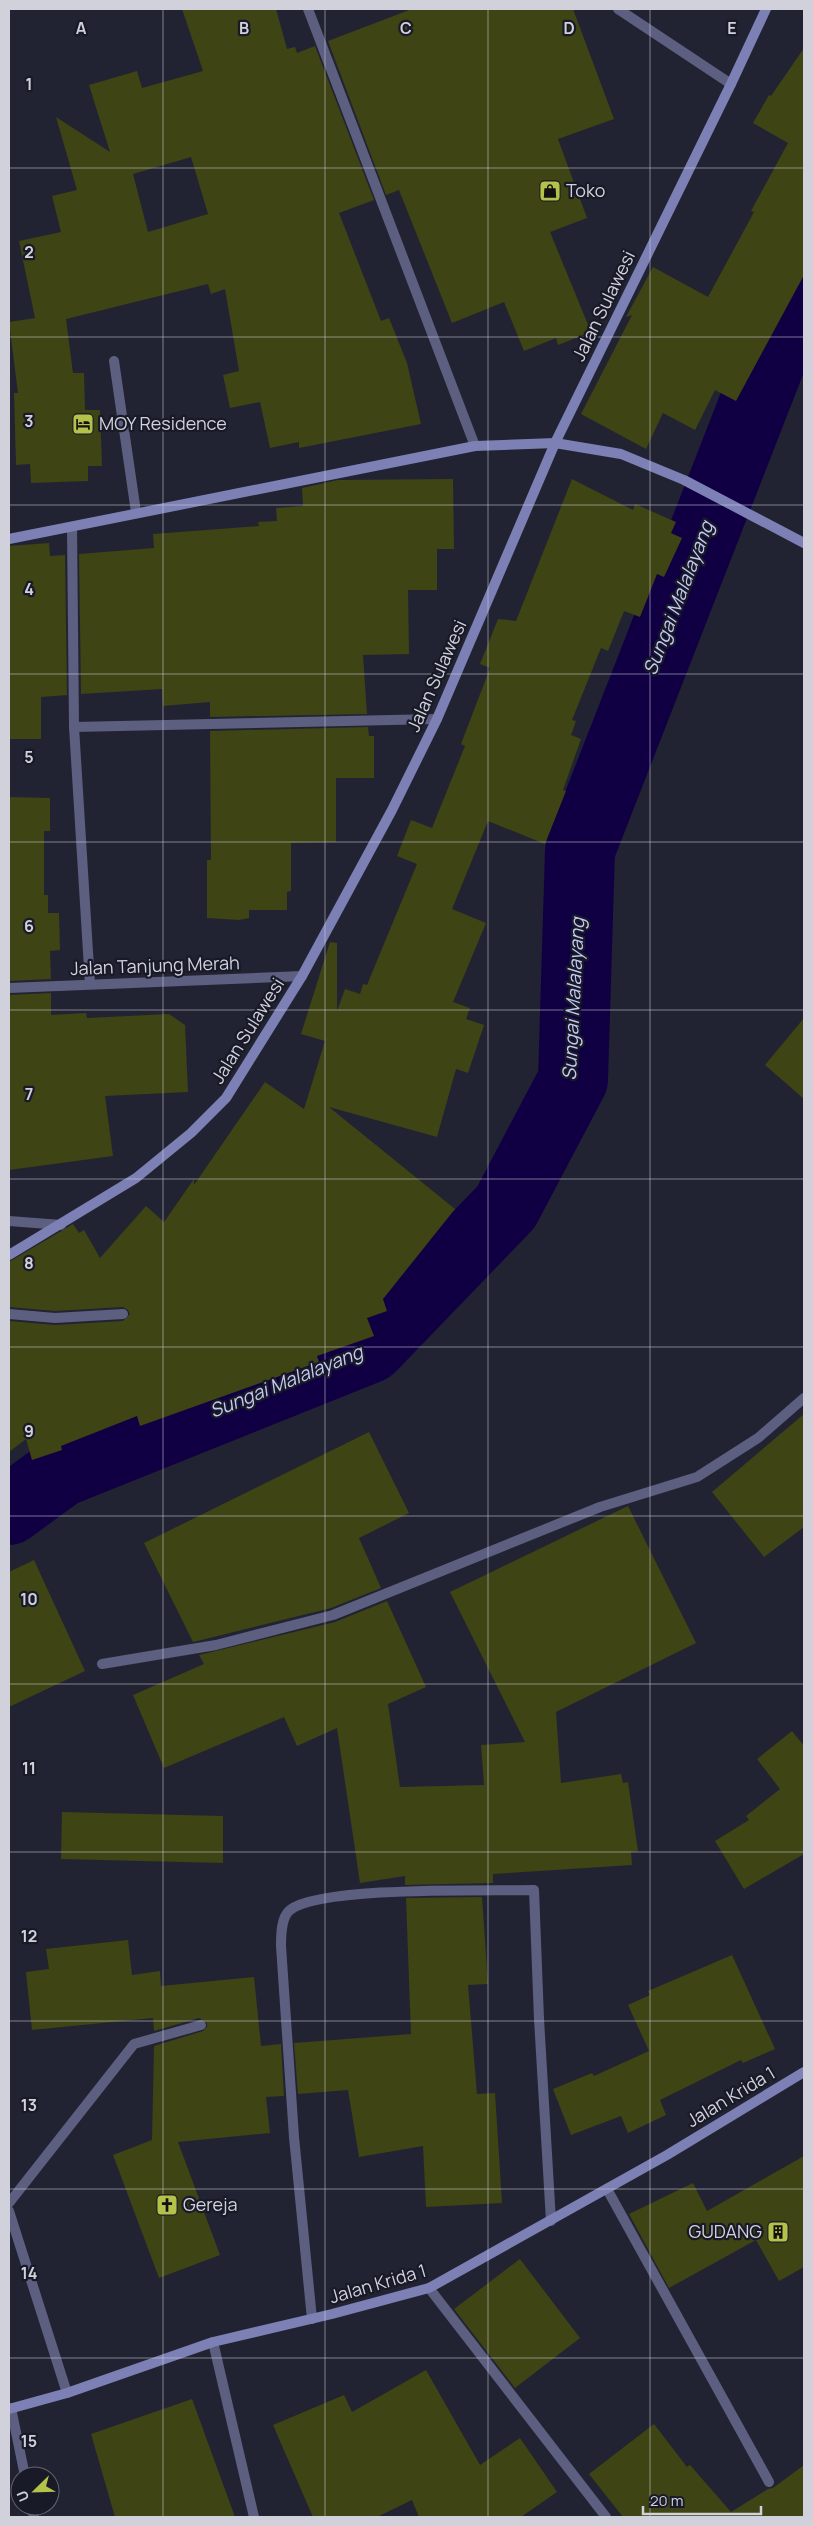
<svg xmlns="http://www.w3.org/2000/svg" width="813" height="2526" viewBox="0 0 813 2526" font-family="Manrope,sans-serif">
<rect width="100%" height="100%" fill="#222332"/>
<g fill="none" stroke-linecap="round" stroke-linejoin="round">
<!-- river -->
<path stroke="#100043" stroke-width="70" d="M9,1510L61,1472L370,1348L506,1207L573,1080L580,850L793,304L804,285"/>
</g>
<!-- building -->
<g fill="#3e4413" fill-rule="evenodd">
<path d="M182,9H276L287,49L295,47L297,53L315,46L374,200L339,213L381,321L389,318L407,363L421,424L299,448V442L270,448L260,402L230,408L223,375L239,371L225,289L211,294L208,284L66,319L73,373H84L85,410H100L102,466H88V481L31,483L30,464L16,465L14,393H18L9,322L35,318L19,241L61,232L52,196L77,190L56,117L110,152L89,85L137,71L142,88L203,71ZM191,157L208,214L148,232L133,174Z"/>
<path d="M412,9H573L614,119L558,139L587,218L550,232L591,332L558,345L556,338L524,351L504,302L452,323L399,190L386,195L328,41Z"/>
<path d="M804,48V275L736,401L715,390L695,430L663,413L646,449L581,414L632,315L626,317L653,267L708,297L754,212L751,211L788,143L753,123L769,95L771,96Z"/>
<path d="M453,479L454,549H437V590H408L409,654L363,655L367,714L210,717V702L163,706L162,689L81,694L79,554L154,548L153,534L259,526L258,522L277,521L276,508L303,506L302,488L338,480Z"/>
<path d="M572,479L633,510L635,504L676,522L671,533L682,538L664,577L657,574L640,617L624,611L608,651L601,648L572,720L576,721L571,735L581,739L563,790L566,791L545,844L488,821L452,909L486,923L453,1002L470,1008L466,1019L484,1025L468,1073L456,1069L437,1137L329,1107L455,1209L383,1299L387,1311L367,1318L374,1336L317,1356L319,1362L140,1426L137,1416L61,1446L62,1450L32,1460L26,1439L9,1452V1321L55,1325L123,1321L130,1314L128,1310L123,1307L55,1311L9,1307V1262L73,1224L79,1233L84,1230L100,1258L146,1206L164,1222L194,1179V1185L265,1082L304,1109L325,1041L301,1034L330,942L337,943V1011L345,989L360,994L363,984L367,985L417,864L397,856L411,820L432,828L465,746L461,744L490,668L480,664L498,619L516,621Z"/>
<path d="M49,543L50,556L65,555L67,695L41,697V739H9V546Z"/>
<path d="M368,727L369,736H374V778H336V842L291,843V891L287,892V910H249V918L239,920L207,918V860H211L210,731Z"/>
<path d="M9,797L50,798V831H44V895H48V913H59L60,950L50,951L51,979L9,981Z"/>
<path d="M51,993V1015L86,1013L87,1018L169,1014L185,1025L188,1092L105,1096L113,1156L9,1170V995Z"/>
<path d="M804,1018V1099L765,1065Z"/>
<path d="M804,1414V1527L764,1557L712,1492Z"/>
<path d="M369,1432L409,1513L359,1538L381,1588L331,1608L193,1642L144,1543Z"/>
<path d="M628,1506L696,1643L556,1712L561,1783L621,1774L623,1783L628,1782L638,1851L631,1852L632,1865L493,1874V1883L405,1885V1876L360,1883L337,1728L297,1746L284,1717L164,1768L133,1695L204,1664L199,1655L335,1622L387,1601L426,1687L388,1704L400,1787L484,1785L481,1745L525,1742L450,1592Z"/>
<path d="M34,1560L85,1671L9,1707V1572Z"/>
<path d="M792,1731L804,1746V1854L744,1889L715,1841L749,1820L746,1816L780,1789L757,1759Z"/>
<path d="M62,1812L223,1816V1863L61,1859Z"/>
<path d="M482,1897L488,1984L468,1985L477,2094L495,2093L502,2203L426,2207L423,2146L359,2157L348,2090L298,2094L294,2043L411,2034L406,1898Z"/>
<path d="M128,1940L132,1975L160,1971L161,1986L254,1977L261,2046L281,2044L284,2096L266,2097L270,2133L178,2142L220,2255L159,2278L113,2155L152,2140L154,2046L203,2031L207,2027V2023L199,2018L154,2031L153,2018L32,2030L26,1972L49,1969L46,1949Z"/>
<path d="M732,1955L775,2049L743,2063L741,2060L660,2100L666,2115L628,2133L621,2116L571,2135L553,2089L592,2073L594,2076L649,2051L628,2005L650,1995L648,1991Z"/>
<path d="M804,2156V2267L779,2281L756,2240L669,2288L629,2214L693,2183L707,2211Z"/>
<path d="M520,2259L580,2338L515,2388L454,2309Z"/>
<path d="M426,2370L480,2465L520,2438L557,2492L521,2517H419L412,2500L377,2517H313L273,2425L344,2395L352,2412Z"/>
<path d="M192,2399L235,2517H115L91,2434Z"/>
<path d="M654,2424L687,2467L690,2465L731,2512L768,2489L773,2488L804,2465V2517H623L589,2474Z"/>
</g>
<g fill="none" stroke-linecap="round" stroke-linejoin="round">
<!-- lane -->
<path stroke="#5d5f80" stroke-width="10" d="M114,361L136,512"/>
<!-- street -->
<g stroke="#5d5f80" stroke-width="10">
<path d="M308,9L475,446"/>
<path d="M618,9L731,84"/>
<path d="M72,527L74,727L90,984"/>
<path d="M74,727L437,719"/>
<path d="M9,988L302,976"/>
<path d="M9,1221L61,1225"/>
<path d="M9,1314L55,1318L123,1314"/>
<path d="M102,1664L216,1645L333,1615L600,1507L697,1477L758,1438L804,1398"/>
<path d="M607,2189L769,2482"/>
<path d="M9,2203L134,2044L201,2025"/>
<path d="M9,2211L67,2393"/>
<path d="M429,2288L606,2517"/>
<path d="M312,2319L294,2137L281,1946C281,1935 281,1917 290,1910C321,1886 488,1891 534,1890L539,2019L551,2221"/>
<path d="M213,2342L254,2517"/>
<path d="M11,2408L25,2476"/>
<path d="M31,2506L34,2517"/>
</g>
<!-- secondary -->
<g stroke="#7c80b4" stroke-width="10">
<path d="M9,539L475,446L555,443L621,454L684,480L804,543"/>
<path d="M9,1255L136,1178L191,1133L226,1098L302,976L392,810L437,719L555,443L731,84L766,9"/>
<path d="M9,2409L67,2393L213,2342L332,2314L429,2288L667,2155L804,2072"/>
</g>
</g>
<!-- grid -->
<path fill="none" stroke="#d0d1db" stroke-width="1" stroke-opacity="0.55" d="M163,9V2517M325,9V2517M488,9V2517M650,9V2517M9,168H804M9,337H804M9,505H804M9,674H804M9,842H804M9,1010H804M9,1179H804M9,1347H804M9,1516H804M9,1684H804M9,1852H804M9,2021H804M9,2189H804M9,2358H804"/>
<!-- icons -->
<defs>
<g id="shop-square" transform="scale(1.125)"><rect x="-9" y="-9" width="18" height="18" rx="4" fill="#b4c24a" stroke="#191a28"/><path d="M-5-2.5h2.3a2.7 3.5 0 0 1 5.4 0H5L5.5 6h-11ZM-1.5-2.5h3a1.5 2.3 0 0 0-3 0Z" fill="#111"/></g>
<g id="hotel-square" transform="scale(1.125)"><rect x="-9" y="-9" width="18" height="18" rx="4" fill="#b4c24a" stroke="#191a28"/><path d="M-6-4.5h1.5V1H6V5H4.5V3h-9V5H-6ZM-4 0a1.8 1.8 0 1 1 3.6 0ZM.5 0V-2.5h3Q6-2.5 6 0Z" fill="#111"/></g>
<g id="church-square" transform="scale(1.125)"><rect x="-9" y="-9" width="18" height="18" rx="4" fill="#b4c24a" stroke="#191a28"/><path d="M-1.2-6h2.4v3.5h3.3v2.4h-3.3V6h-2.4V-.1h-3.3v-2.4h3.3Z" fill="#111"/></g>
<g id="building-square" transform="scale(1.125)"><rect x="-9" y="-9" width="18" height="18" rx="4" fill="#b4c24a" stroke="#191a28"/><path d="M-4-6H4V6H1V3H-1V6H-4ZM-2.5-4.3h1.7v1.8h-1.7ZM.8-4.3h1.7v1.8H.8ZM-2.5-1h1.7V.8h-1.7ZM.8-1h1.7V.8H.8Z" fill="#111"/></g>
</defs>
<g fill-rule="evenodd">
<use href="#shop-square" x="550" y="191"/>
<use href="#hotel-square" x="83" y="424"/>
<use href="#church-square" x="167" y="2205"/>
<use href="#building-square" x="778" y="2232"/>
</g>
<g text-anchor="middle" stroke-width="4.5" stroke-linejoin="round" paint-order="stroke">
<!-- poi labels -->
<g font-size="18" fill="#d0d1db" stroke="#191a28" text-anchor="start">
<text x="566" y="197">Toko</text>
<text x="99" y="430">MOY Residence</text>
<text x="183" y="2211">Gereja</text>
<text x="762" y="2238" text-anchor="end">GUDANG</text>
</g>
<!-- street labels -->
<g font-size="18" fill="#d0d1db" stroke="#191a28">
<text transform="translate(604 306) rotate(-64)" y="6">Jalan Sulawesi</text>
<text transform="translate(437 676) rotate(-66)" y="6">Jalan Sulawesi</text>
<text transform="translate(155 966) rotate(-2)" y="6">Jalan Tanjung Merah</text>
<text transform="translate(248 1031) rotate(-58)" y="6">Jalan Sulawesi</text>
<text transform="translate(731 2097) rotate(-31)" y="6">Jalan Krida 1</text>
<text transform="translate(378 2284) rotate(-16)" y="6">Jalan Krida 1</text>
</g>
<!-- water labels -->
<g font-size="19" font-style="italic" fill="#c5c9f3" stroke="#191a28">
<text transform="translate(678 598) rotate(-69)" y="7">Sungai Malalayang</text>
<text transform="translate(573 999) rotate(-87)" y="7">Sungai Malalayang</text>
<text transform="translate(286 1381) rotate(-22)" y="7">Sungai Malalayang</text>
</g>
</g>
<g font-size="16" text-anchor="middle" font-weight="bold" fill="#d0d1db" stroke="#191a28" stroke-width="4.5" stroke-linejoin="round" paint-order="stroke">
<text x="81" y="34">A</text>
<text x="244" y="34">B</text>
<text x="406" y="34">C</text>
<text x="569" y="34">D</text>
<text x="732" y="34">E</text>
<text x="29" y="90">1</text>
<text x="29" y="258">2</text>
<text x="29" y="427">3</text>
<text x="29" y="595">4</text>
<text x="29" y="763">5</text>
<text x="29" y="932">6</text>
<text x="29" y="1100">7</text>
<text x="29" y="1269">8</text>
<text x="29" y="1437">9</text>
<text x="29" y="1605">10</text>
<text x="29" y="1774">11</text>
<text x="29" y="1942">12</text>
<text x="29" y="2111">13</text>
<text x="29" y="2279">14</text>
<text x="29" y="2447">15</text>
</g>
<!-- border -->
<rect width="813" height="2526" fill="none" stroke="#d0d1db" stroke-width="20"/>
<!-- north arrow -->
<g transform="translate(35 2491) rotate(247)"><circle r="24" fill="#191a28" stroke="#626370"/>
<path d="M0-4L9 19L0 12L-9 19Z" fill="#b4c24a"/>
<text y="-8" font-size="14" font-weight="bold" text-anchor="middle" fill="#d0d1db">U</text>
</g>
<!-- scale -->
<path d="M643 2506v8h118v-8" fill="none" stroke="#d0d1db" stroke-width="2.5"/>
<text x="650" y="2506" font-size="15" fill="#d0d1db" stroke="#191a28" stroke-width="4" paint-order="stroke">20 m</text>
</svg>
